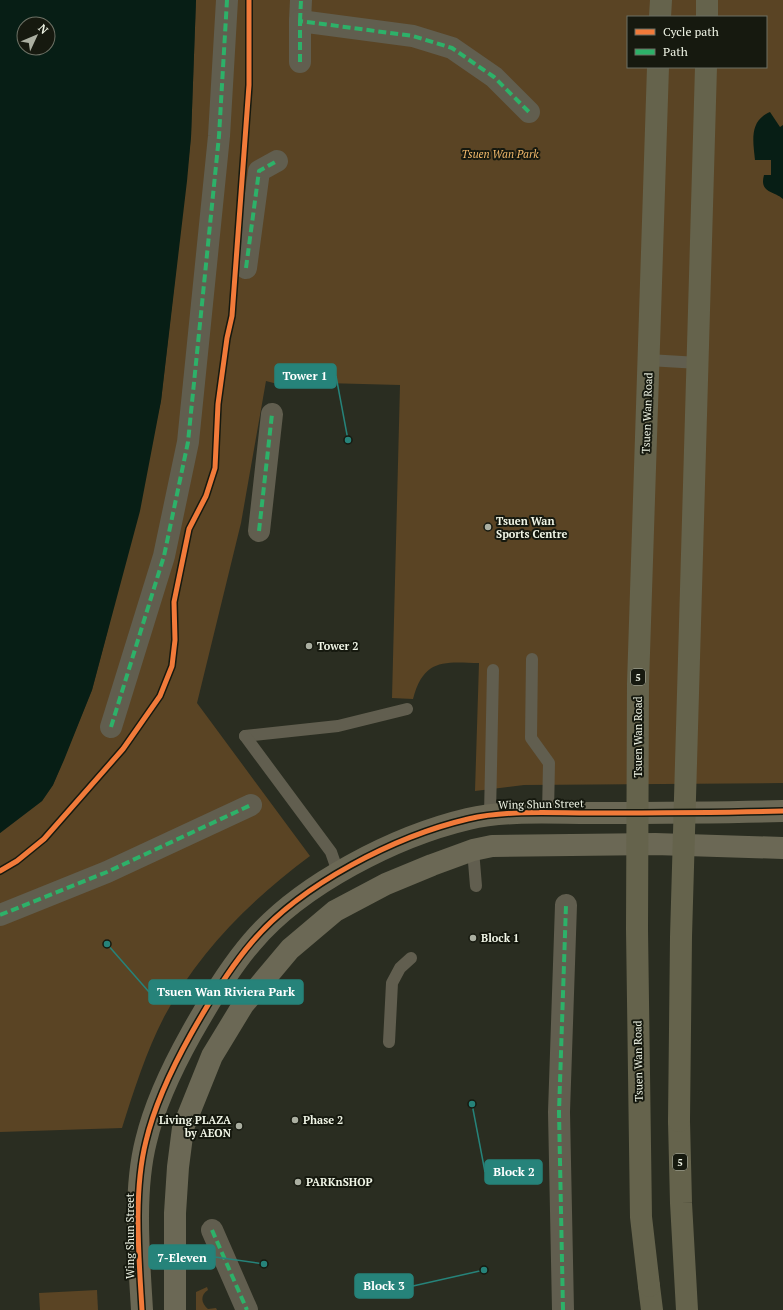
<svg xmlns="http://www.w3.org/2000/svg" width="783" height="1310" viewBox="0 0 783 1310" font-family="'PT Serif',serif">
<rect width="100%" height="100%" fill="#2a2d21"/>
<!-- green -->
<g fill="#5a4424" fill-rule="evenodd">
<path d="M196,0H783V783L524,785L475,791L479,663C444,662 424,658 413,699L392,698L400,385L287,382L285,386L266,381L241,523L197,703L310,856C251,900 199,951 164,1017C146,1052 134,1090 122,1128L0,1132V833L42,801L53,785L92,690L107,633L161,401L191,137ZM628,17H766V67H628Z"/>
<path d="M207,1287L208,1290C200,1295 201,1303 208,1309L216,1308L217,1310H196V1292Z"/>
<path d="M97,1290L98,1310H40L39,1293Z"/>
</g>
<!-- water -->
<g fill="#071e15" fill-rule="evenodd">
<path d="M0,0H196L191,137L187,181L161,401L140,511L92,690L64,760L53,785L42,801L0,833ZM24,24H48V48H24Z"/>
<path d="M770,112L780,127L783,125V199C774,191 759,193 764,175H771V160H755C753,141 749,121 770,112Z"/>
</g>
<g fill="none" stroke-linecap="round" stroke-linejoin="round">
<!-- lane -->
<g stroke="#615e4f" stroke-width="12">
<path d="M648,360L699,363"/>
<path d="M532,659L531,738L549,763L548,813"/>
<path d="M245,736L338,726L407,709"/>
<path d="M245,736L331,852L338,872"/>
<path d="M490,815L493,670"/>
<path d="M473,850L476,886"/>
<path d="M389,1042L392,983L400,968L411,958"/>
</g>
<!-- street -->
<g stroke="#615e4f" stroke-width="22">
<path d="M300,21L301,0"/>
<path d="M300,62V21L413,36L452,48L494,77L529,112"/>
<path d="M246,268L259,171L277,161"/>
<path d="M259,531L272,414"/>
<path d="M111,727L164,556L188,442L219,136L227,0"/>
<path d="M0,915L107,872L251,805"/>
<path d="M212,1230L247,1310"/>
<path d="M563,1310L559,1112L566,905"/>
</g>
<!-- secondary -->
<g stroke="#6b6855" stroke-width="22">
<path d="M142,1310C139,1258 133,1192 146,1141C155,1103 172,1068 191,1034C209,1002 228,970 252,942C301,884 396,836 468,819C506,810 551,813 589,813C654,813 718,813 783,811"/>
<path d="M175,1310V1213L178,1167L183,1128L212,1056L243,1005L290,949L335,911L386,884L432,865L473,850L492,846L655,844L783,848"/>
</g>
<!-- highway -->
<g stroke="#65634c" stroke-width="22">
<path d="M660,17L661,0"/>
<path d="M707,17V0"/>
<path d="M679,1121L681,1203L687,1310"/>
<path d="M649,1286L652,1310"/>
</g>
<!-- highway-bridge -->
<g stroke="#65634c" stroke-width="22">
<path d="M679,1121L681,937L706,67"/>
<path d="M649,1286L641,1217L637,929L638,684L658,67"/>
</g>
<!-- quiet -->
<g stroke="#2db169" stroke-width="4" stroke-dasharray="8 4" stroke-linecap="butt">
<path d="M300,21L301,0"/>
<path d="M300,62V21L413,36L452,48L494,77L529,112"/>
<path d="M246,268L259,171L277,161"/>
<path d="M259,531L272,414"/>
<path d="M111,727L164,556L188,442L219,136L227,0"/>
<path d="M0,915L107,872L251,805"/>
<path d="M212,1230L247,1310"/>
<path d="M563,1310L559,1112L566,905"/>
</g>
<!-- cycleway casing -->
<g stroke="#16190f" stroke-width="8">
<g id="cycleway">
<path d="M0,871L17,861L44,839L123,749L160,696L172,666L175,640L174,602L189,529L206,496L215,468L218,404L227,338L232,316L249,85V0"/>
<path d="M142,1310C139,1258 133,1192 146,1141C155,1103 172,1068 191,1034C209,1002 228,970 252,942C301,884 396,836 468,819C506,810 551,813 589,813C654,813 718,813 783,811"/>
</g>
</g>
<!-- cycleway -->
<use href="#cycleway" stroke="#f17a3a" stroke-width="5"/>
</g>
<!-- markers -->
<g fill="#abafa1" stroke="#16190f" stroke-width="1.5">
<circle cx="488" cy="527" r="4"/>
<circle cx="309" cy="646" r="4"/>
<circle cx="473" cy="938" r="4"/>
<circle cx="295" cy="1120" r="4"/>
<circle cx="239" cy="1126" r="4"/>
<circle cx="298" cy="1182" r="4"/>
</g>
<g text-anchor="middle" stroke-width="4" stroke-linejoin="round" paint-order="stroke">
<!-- shield labels -->
<g fill="#16190f" stroke="#afb3a6" stroke-width="1">
<rect x="631" y="669" width="14" height="16" rx="3"/>
<rect x="673" y="1154" width="14" height="16" rx="3"/>
</g>
<g font-size="10" font-weight="bold" fill="#f0f5e6">
<text x="638" y="681">5</text>
<text x="680" y="1166">5</text>
</g>
<!-- park labels -->
<g font-size="11" font-style="italic" fill="#f2b96b" stroke="#16190f">
<text x="500" y="158">Tsuen Wan Park</text>
</g>
<!-- street labels -->
<g font-size="11" fill="#f0f5e6" stroke="#16190f">
<text transform="translate(647 413) rotate(-88)" y="4">Tsuen Wan Road</text>
<text transform="translate(638 737) rotate(-90)" y="4">Tsuen Wan Road</text>
<text transform="translate(541 804) rotate(-1)" y="4">Wing Shun Street</text>
<text transform="translate(638 1061) rotate(-91)" y="4">Tsuen Wan Road</text>
<text transform="translate(130 1236) rotate(-90)" y="4">Wing Shun Street</text>
</g>
<!-- poi labels -->
<g font-size="11" font-weight="bold" fill="#f0f5e6" stroke="#16190f" text-anchor="start">
<text x="496" y="525">Tsuen Wan<tspan x="496" dy="13">Sports Centre</tspan></text>
<text x="317" y="650">Tower 2</text>
<text x="481" y="942">Block 1</text>
<text x="231" y="1124" text-anchor="end">Living PLAZA<tspan x="231" dy="13">by AEON</tspan></text>
<text x="303" y="1124">Phase 2</text>
<text x="306" y="1186">PARKnSHOP</text>
</g>
</g>
<!-- callouts -->
<path fill="none" stroke="#26837a" stroke-width="1.5" d="M348 440L336 376M107 944L149 992M472 1104L485 1172M264 1264L215 1257M484 1270L413 1286"/>
<g fill="#26837a" stroke="#16190f" stroke-width="1.5">
<circle cx="348" cy="440" r="4"/>
<circle cx="107" cy="944" r="4"/>
<circle cx="472" cy="1104" r="4"/>
<circle cx="264" cy="1264" r="4"/>
<circle cx="484" cy="1270" r="4"/>
</g>
<g fill="#26837a" stroke="#26837a" stroke-width="1.5">
<rect x="275" y="364" width="61" height="24" rx="4"/>
<rect x="149" y="980" width="154" height="24" rx="4"/>
<rect x="485" y="1160" width="57" height="24" rx="4"/>
<rect x="149" y="1245" width="66" height="24" rx="4"/>
<rect x="355" y="1274" width="58" height="24" rx="4"/>
</g>
<g font-size="12" text-anchor="middle" font-weight="bold" fill="#fff">
<text x="305" y="380">Tower 1</text>
<text x="226" y="996">Tsuen Wan Riviera Park</text>
<text x="514" y="1176">Block 2</text>
<text x="182" y="1262">7-Eleven</text>
<text x="384" y="1290">Block 3</text>
</g>
<!-- legend -->
<rect x="627" y="16" width="140" height="52" fill="#16190f" stroke="#6d7165"/>
<rect x="635" y="29" width="20" height="6" fill="#f17a3a" stroke="#6d7165"/>
<text x="663" y="36" font-size="12" fill="#f0f5e6">Cycle path</text>
<rect x="635" y="49" width="20" height="6" fill="#2db169" stroke="#6d7165"/>
<text x="663" y="56" font-size="12" fill="#f0f5e6">Path</text>
<!-- north arrow -->
<g transform="translate(36 36) rotate(46)"><circle r="19" fill="#16190f" stroke="#6d7165"/>
<path d="M0-3L7 15L0 10L-7 15Z" fill="#abafa1"/>
<text y="-6" font-size="11" font-weight="bold" text-anchor="middle" fill="#f0f5e6">N</text>
</g>
</svg>
